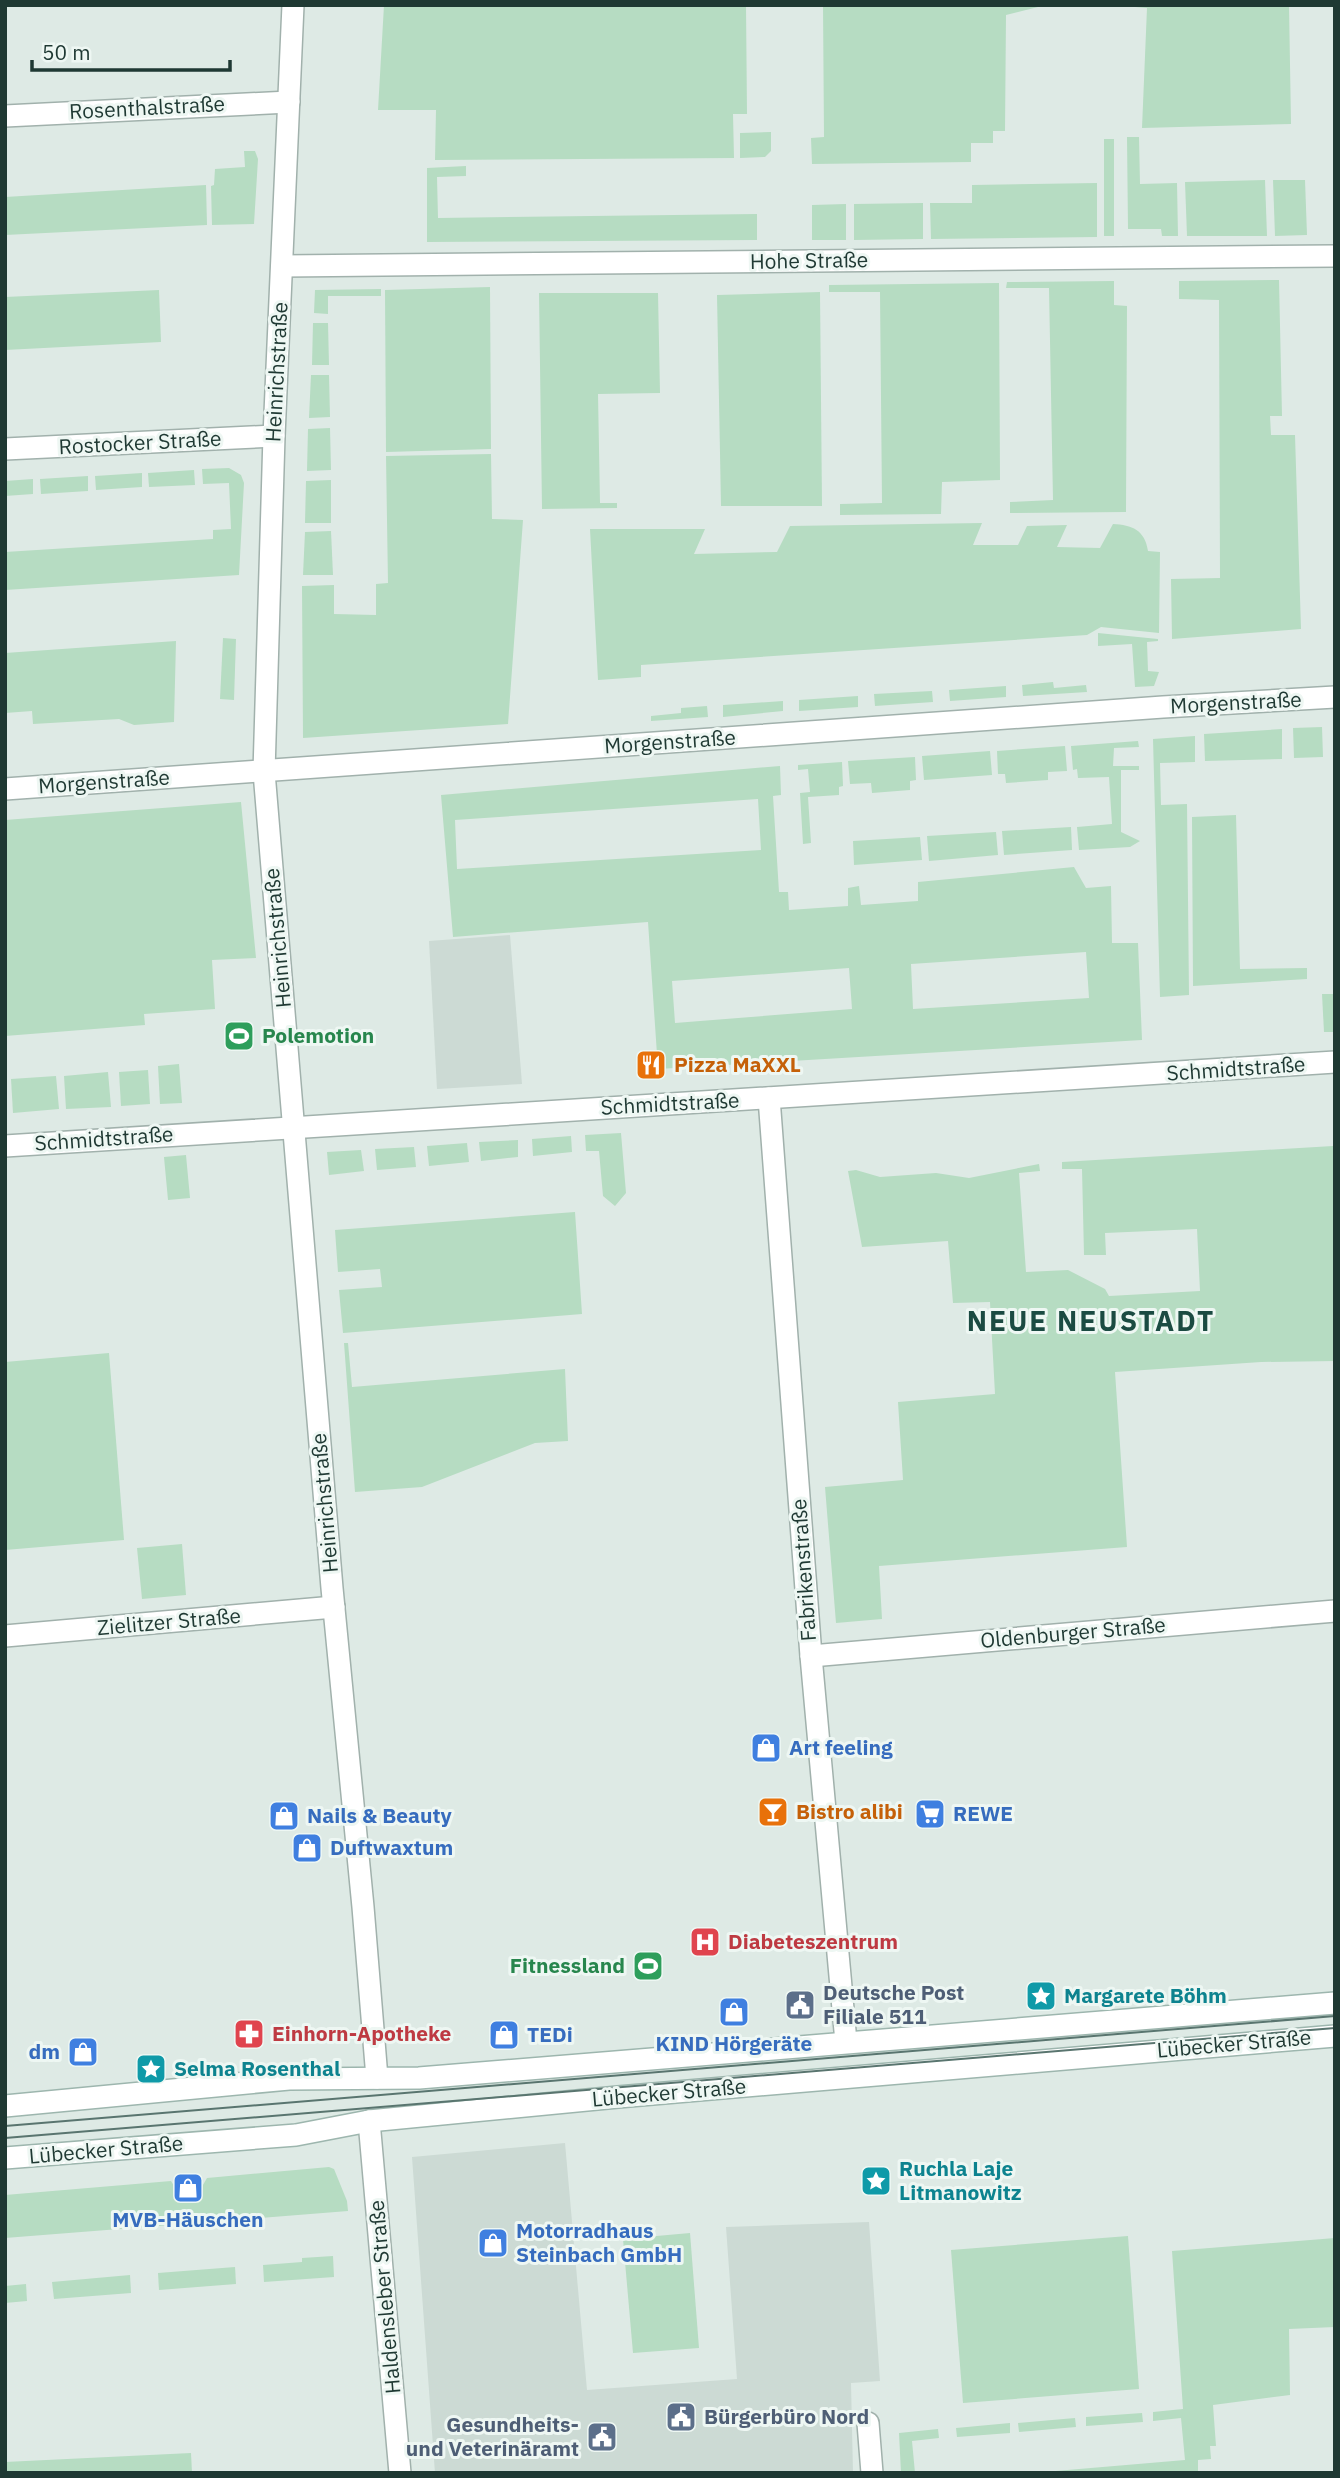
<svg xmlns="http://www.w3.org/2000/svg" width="1340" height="2478" viewBox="0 0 1340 2478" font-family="'IBM Plex Sans',sans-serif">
<rect width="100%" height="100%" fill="#deeae5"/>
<!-- built -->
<g fill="#ccdad4">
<path d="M510,935L522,1084L437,1089L429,941Z"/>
<path d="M565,2143L587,2390L737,2379L726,2227L869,2222L880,2381L851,2383L853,2473H435L412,2157Z"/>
</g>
<!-- green -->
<g fill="#b6dcc2" fill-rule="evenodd">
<path d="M384,5H746L747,114H733L734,158L435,160L436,110H378Z"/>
<path d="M823,5H1046L1006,15L1005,131H993V143H971V162L812,164L811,138L824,137Z"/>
<path d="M1111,5H1289L1291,124L1142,128L1147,8Z"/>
<path d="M771,132V151L765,157L740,158V133Z"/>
<path d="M1127,137H1139L1140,184L1177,183L1178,236H1162L1161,229H1128Z"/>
<rect x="1104" y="139" width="10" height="97"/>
<path d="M244,151H255L258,159L254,224L212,225L211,186L214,185L215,169L245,167Z"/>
<path d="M466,166V176L437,177L438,218L757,214V240L427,242V168Z"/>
<path d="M1265,180L1267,236H1187L1185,182Z"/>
<path d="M1273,180H1305L1307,235L1275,236Z"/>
<path d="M1097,183V237L931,239L930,203H972V185Z"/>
<path d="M206,185L207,225L5,235V197Z"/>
<path d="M923,203V239L854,240V204Z"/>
<path d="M846,204V240H812V205Z"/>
<path d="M1279,280L1282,416H1270L1271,435H1295L1301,629L1172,639L1171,579L1220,578L1219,300L1179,299V281Z"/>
<path d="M1114,281V305L1127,306L1126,512L1010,513V502L1053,500L1049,288H1006L1007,282Z"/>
<path d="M999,283L1000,480L942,482L941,514L840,515V504L882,503L880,292H829V285Z"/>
<path d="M490,287L491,449L386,452L385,290Z"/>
<path d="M381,289V296H328V314L314,313L315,290Z"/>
<path d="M159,290L161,342L5,350V297Z"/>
<path d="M820,292L822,506H721L717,295Z"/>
<path d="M539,293H658L660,393L598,394L600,503H617V508L542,509Z"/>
<path d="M313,323H328L329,365H312Z"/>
<path d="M311,375H329L330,417L309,418Z"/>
<path d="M330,428L331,470L307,471L308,429Z"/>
<path d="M491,454L492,519L523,520L508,724L303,738L302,586L334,585V614L376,615V584L388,583L386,456Z"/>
<path d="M229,468L241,475L244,483L239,575L5,590V552L213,539V530L231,529L229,483L203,484L202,469Z"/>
<path d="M194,470L195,485L149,487L148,473Z"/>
<path d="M142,473V487L96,490L95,476Z"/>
<path d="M88,476V491L41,494L40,479Z"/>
<path d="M33,479V494L5,496V481Z"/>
<path d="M331,480V523H305L306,481Z"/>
<path d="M982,523L973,545H1018L1027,526L1067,525L1057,547L1100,548L1113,524C1132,525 1145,530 1148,551L1160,552L1159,633L1101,627L1087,635L641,665V677L598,680L590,529H705L694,554L777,552L790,526Z"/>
<path d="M331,531L333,575H303L305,532Z"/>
<path d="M1098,633L1158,639V641L1147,642L1148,671L1159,672L1154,686L1135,687L1132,644L1098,646Z"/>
<path d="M223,638L236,639L234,700L220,699Z"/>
<path d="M176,641L174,722L134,725L119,719L33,724L32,711L5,713V653Z"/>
<path d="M1053,682L1054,688L1086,685L1087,692L1023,696L1022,685Z"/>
<path d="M1006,686V697L950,701L949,690Z"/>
<path d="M932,691L933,702L875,706L874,694Z"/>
<path d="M858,696V707L799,711V700Z"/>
<path d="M783,701V711L723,717V705Z"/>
<path d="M707,706L708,717L651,721V716L681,713V708Z"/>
<path d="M1322,727L1323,757L1294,758L1293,728Z"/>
<path d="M1282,729V759L1205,761L1204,734Z"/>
<path d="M1195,736V762L1160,763L1161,805L1187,804L1189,995L1160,997L1153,739Z"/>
<path d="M1138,741L1139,747L1114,748L1113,766H1139V770H1121V832L1140,841L1130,847L1079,850L1077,827L1112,824L1109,777L1078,778L1077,769L1073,770L1071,746Z"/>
<path d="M1065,746L1067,771L1048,772V780L1006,783L1005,774H998L997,751Z"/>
<path d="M990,751L992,775L924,780L922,756Z"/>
<path d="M915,757L916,780L910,781V790L872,793L871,783L850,784L848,761Z"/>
<path d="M842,762L843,786L839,787V795L808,797L811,843L803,844L800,793L810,792L808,769L798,770V765Z"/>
<path d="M780,766L781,795L773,796L779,892H788L789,910L848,906V888L859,886L861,905L918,901V882L1074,867L1086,888L1111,886L1112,943H1138L1142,1040L658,1069L648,922L453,937L441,795ZM758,799L761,850L457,869L455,820ZM1086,952L1089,998L913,1009L911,964ZM849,968L852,1009L675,1023L672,981Z"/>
<path d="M241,802L256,958L212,960L215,1009L144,1014L145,1025L5,1036V820Z"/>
<path d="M1236,815L1240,969L1307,968V979L1193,986L1192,817Z"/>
<path d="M1071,827L1072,850L1004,855L1002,831Z"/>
<path d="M996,832L998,855L929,861L927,836Z"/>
<path d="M920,837L922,860L854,865L853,841Z"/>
<path d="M1322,994H1335V1032H1324Z"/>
<path d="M179,1064L182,1103L160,1104L158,1066Z"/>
<path d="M148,1070L150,1104L121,1106L119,1072Z"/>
<path d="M108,1072L111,1107L66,1109L64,1076Z"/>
<path d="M56,1076L59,1109L13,1113L11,1079Z"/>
<path d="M621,1133L626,1193L615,1206L603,1196L599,1151H586L585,1135Z"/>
<path d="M571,1136L572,1152L533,1156L532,1139Z"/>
<path d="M518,1140V1157L481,1161L479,1142Z"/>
<path d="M467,1143L469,1162L429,1166L427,1146Z"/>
<path d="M1333,1146L1335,1169V1361L1261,1362L1115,1372L1127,1547L879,1566L882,1619L836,1623L825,1487L903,1480L898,1402L995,1394L990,1302L953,1303L948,1241L862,1247L848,1171L856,1170L880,1177L936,1173L969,1178L1039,1164L1040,1171L1019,1173L1026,1272L1068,1270L1105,1289L1109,1296L1200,1291L1197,1229L1105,1233L1106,1255H1084L1082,1169H1062V1162Z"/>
<path d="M414,1147L416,1167L377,1170L375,1149Z"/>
<path d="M361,1150L364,1171L329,1175L327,1152Z"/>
<path d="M186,1155L190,1198L168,1200L164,1157Z"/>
<path d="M575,1212L582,1314L343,1333L339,1290L382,1287L380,1269L338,1272L335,1230Z"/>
<path d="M344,1343H348L352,1387L565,1369L568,1441L535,1443L422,1487L355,1492Z"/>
<path d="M109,1353L124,1540L5,1550V1362Z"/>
<path d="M182,1544L186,1595L142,1599L137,1548Z"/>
<path d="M329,2167L334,2169L347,2201L348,2211L5,2238V2195L171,2181L181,2197H196L207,2178Z"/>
<path d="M690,2233L699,2348L633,2353L623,2239Z"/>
<path d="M1128,2236L1139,2389L963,2403L951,2250Z"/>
<path d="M1335,2238V2327L1289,2329L1290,2395L1213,2405L1216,2446H1210L1211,2459L1198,2460V2473H1032L1185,2460L1181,2418L1153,2421V2412L1183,2409L1172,2251Z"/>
<path d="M333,2256L334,2277L264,2282L263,2265L302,2262V2258Z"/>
<path d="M235,2267L236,2284L159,2290L158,2273Z"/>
<path d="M130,2275L131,2293L54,2299L52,2282Z"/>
<path d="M26,2284L27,2301L5,2303V2286Z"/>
<path d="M1142,2413L1143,2422L1086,2426V2417Z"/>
<path d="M1075,2418L1076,2427L1019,2432L1018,2423Z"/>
<path d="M1010,2423V2433L957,2437L956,2428Z"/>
<path d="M938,2429L939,2438L912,2441L915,2473H901L899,2433Z"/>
<path d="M191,2453L192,2473H5V2462Z"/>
</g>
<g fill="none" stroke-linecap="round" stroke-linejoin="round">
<!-- minor casing -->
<g stroke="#a1b1ac" stroke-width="24">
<g id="minor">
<path d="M293,5L274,436L264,772L332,1588L363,1907L377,2078"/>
<path d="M5,116L289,102"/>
<path d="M282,266L1335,256"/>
<path d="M5,449L274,436"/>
<path d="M5,789L1163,707L1335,697"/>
<path d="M769,1098L811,1656L846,2042"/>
<path d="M5,1146L1335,1062"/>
<path d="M5,1636L334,1607"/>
<path d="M811,1656L1335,1611"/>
<path d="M369,2121L400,2473"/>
<path d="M868,2423L872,2473"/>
</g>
</g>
<!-- secondary casing -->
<g stroke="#9db6ae" stroke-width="24">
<g id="secondary">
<path d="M5,2106L289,2079L419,2078L1335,2003"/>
<path d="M5,2158L296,2135L369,2121L618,2097L1335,2036"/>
</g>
</g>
<!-- minor -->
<use href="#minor" stroke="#fff" stroke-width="21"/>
<!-- secondary -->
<use href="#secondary" stroke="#fff" stroke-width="21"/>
<!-- tram -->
<g stroke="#59756f" stroke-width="2">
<path d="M5,2126L1335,2016"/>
<path d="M5,2138L1335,2028"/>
</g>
</g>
<!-- icons -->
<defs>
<g id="stadium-square" transform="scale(1.575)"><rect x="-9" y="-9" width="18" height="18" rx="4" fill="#2e9e5b" stroke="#eef7f3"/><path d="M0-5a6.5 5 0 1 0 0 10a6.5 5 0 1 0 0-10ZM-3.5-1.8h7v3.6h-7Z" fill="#fff"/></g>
<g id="restaurant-square" transform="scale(1.575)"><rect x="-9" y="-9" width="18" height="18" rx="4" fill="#e8710a" stroke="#eef7f3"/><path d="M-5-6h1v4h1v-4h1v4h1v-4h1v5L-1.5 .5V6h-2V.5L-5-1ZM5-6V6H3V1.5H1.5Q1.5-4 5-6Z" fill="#fff"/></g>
<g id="shop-square" transform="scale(1.575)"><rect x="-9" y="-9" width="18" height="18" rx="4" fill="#3f7fe0" stroke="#eef7f3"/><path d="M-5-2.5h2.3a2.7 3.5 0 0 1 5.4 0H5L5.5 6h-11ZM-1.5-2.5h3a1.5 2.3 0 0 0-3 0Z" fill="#fff"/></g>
<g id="bar-square" transform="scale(1.575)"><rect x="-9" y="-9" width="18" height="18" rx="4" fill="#e8710a" stroke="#eef7f3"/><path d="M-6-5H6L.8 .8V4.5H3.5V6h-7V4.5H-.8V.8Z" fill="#fff"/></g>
<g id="supermarket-square" transform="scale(1.575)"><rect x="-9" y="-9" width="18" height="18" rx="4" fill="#3f7fe0" stroke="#eef7f3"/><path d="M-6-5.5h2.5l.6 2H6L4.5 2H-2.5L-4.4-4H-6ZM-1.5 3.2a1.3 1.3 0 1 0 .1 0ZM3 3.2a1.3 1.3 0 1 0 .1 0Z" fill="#fff"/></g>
<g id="hospital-square" transform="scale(1.575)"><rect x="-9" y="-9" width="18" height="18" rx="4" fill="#e0444e" stroke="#eef7f3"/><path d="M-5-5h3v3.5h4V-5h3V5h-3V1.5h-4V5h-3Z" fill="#fff"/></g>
<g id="sight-square" transform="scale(1.575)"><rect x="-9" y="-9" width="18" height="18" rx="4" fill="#0f9aa8" stroke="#eef7f3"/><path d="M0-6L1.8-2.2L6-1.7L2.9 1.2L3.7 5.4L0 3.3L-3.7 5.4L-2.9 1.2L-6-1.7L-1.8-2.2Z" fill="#fff"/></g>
<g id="civic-square" transform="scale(1.575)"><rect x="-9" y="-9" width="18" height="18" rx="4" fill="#5c6f8a" stroke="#eef7f3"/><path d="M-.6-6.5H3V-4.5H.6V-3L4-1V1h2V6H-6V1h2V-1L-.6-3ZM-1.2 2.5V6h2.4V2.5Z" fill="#fff"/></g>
<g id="pharmacy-square" transform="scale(1.575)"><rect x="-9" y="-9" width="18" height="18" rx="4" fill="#e0444e" stroke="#eef7f3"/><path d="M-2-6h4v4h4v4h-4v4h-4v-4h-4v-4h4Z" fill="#fff"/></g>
</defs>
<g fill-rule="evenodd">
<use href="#stadium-square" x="239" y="1036"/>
<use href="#restaurant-square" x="651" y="1065"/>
<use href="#shop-square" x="766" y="1748"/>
<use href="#bar-square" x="773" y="1812"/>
<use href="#supermarket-square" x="930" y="1814"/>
<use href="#shop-square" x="284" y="1816"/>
<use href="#shop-square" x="307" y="1848"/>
<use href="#hospital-square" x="705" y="1942"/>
<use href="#stadium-square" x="648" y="1966"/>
<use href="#sight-square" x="1041" y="1996"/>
<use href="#civic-square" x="800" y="2005"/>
<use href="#shop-square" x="734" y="2012"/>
<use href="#pharmacy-square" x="249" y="2034"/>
<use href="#shop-square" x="504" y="2035"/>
<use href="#shop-square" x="83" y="2052"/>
<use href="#sight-square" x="151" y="2069"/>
<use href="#sight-square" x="876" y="2181"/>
<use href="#shop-square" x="188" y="2188"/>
<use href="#shop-square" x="493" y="2243"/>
<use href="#civic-square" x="681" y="2417"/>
<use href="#civic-square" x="602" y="2437"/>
</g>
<g text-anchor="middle" stroke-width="6" stroke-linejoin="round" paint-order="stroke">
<!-- street labels -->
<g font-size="21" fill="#1f3933" stroke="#eef7f3">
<text transform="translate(147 108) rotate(-3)" y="7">Rosenthalstraße</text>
<text transform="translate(809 261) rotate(-1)" y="7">Hohe Straße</text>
<text transform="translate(277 372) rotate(-87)" y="7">Heinrichstraße</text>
<text transform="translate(140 443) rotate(-3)" y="7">Rostocker Straße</text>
<text transform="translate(1236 703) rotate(-3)" y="7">Morgenstraße</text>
<text transform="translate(670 742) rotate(-4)" y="7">Morgenstraße</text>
<text transform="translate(104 782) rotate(-4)" y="7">Morgenstraße</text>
<text transform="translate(278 938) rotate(-95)" y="7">Heinrichstraße</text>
<text transform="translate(1236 1069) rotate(-4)" y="7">Schmidtstraße</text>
<text transform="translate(670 1104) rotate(-3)" y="7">Schmidtstraße</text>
<text transform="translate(104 1139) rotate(-4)" y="7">Schmidtstraße</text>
<text transform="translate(325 1503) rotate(-95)" y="7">Heinrichstraße</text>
<text transform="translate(804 1570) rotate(-94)" y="7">Fabrikenstraße</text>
<text transform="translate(169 1622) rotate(-5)" y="7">Zielitzer Straße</text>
<text transform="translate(1073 1633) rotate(-5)" y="7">Oldenburger Straße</text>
<text transform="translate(1234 2044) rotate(-5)" y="7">Lübecker Straße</text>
<text transform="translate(669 2093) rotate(-5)" y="7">Lübecker Straße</text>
<text transform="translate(106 2150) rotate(-5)" y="7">Lübecker Straße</text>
<text transform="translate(385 2297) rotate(-95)" y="7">Haldensleber Straße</text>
</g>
<!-- leisure labels -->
<g font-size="21" font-weight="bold" fill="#27864d" stroke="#eef7f3" text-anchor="start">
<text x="262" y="1043">Polemotion</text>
<text x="625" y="1973" text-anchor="end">Fitnessland</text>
</g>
<!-- food labels -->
<g font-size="21" font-weight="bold" fill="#c56008" stroke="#eef7f3" text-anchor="start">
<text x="674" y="1072">Pizza MaXXL</text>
<text x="796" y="1819">Bistro alibi</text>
</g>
<!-- shop labels -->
<g font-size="21" font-weight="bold" fill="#366cbe" stroke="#eef7f3" text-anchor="start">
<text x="789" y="1755">Art feeling</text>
<text x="953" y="1821">REWE</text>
<text x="307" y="1823">Nails &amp; Beauty</text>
<text x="330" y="1855">Duftwaxtum</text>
<text x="527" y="2042">TEDi</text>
<text x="734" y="2051" text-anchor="middle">KIND Hörgeräte</text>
<text x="60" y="2059" text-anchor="end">dm</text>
<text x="188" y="2227" text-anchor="middle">MVB-Häuschen</text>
<text x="516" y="2238">Motorradhaus<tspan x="516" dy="24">Steinbach GmbH</tspan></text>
</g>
<!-- health labels -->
<g font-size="21" font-weight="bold" fill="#be3a42" stroke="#eef7f3" text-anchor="start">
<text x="728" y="1949">Diabeteszentrum</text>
<text x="272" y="2041">Einhorn-Apotheke</text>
</g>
<!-- service labels -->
<g font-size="21" font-weight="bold" fill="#4e5e75" stroke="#eef7f3" text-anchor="start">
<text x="823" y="2000">Deutsche Post<tspan x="823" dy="24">Filiale 511</tspan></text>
<text x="704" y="2424">Bürgerbüro Nord</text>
<text x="579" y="2432" text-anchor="end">Gesundheits-<tspan x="579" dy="24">und Veterinäramt</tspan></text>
</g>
<!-- culture labels -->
<g font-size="21" font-weight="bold" fill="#0d838f" stroke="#eef7f3" text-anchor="start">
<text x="1064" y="2003">Margarete Böhm</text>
<text x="174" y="2076">Selma Rosenthal</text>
<text x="899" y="2176">Ruchla Laje<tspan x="899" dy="24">Litmanowitz</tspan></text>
</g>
<!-- district labels -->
<g font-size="28" font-weight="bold" letter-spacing="2" fill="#1b4b42" stroke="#eef7f3">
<text x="1091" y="1331">NEUE NEUSTADT</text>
</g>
</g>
<!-- border -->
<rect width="1340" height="2478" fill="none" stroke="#1f3933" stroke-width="14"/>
<!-- scale -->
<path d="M32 60v10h198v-10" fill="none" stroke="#1f3933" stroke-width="3.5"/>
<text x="42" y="60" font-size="21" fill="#1f3933" stroke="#eef7f3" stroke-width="5" paint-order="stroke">50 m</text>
</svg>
